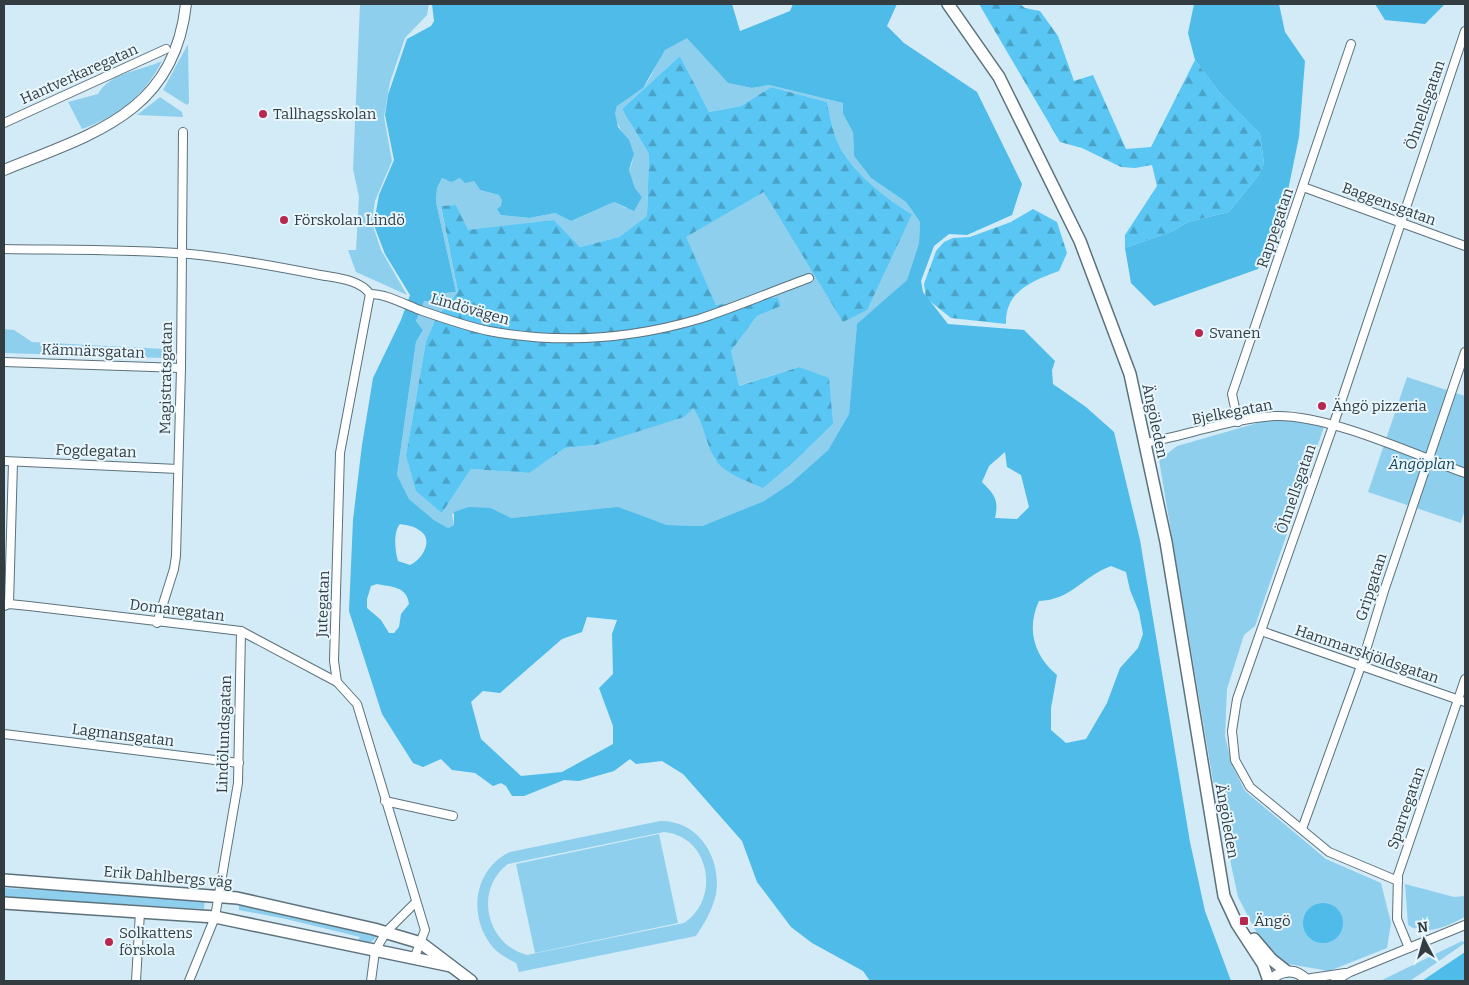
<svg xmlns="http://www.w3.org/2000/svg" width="1469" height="985" viewBox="0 0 1469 985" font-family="Bitter,serif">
<defs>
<pattern id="forest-firs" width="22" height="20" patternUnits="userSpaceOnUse" patternTransform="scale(1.25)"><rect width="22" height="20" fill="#59c6f4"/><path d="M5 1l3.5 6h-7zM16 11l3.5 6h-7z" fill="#4aa2c7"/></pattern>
</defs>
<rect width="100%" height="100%" fill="#d3ebf7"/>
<!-- green -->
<g fill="#8fcfee" fill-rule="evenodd">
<path d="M360,4H429L427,15L405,38L390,82L384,117L392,161L375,201L373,214L374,229L381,250L407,295L356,272L348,250H356L359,197L353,169Z"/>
<path d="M687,37L728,83L752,88L769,85L843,103V114L853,131L854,156L871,178L906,202L920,222L919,243L907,280L857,325L849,414L828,450L791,483L764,501L702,526L667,525L618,508L510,518L491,508L452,514L454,525L448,528L434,520L409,499L397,475L416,342L423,330L416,321L424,300L443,301L445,293L456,292L436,202L437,188L442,178L446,180L460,178L474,181L480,190L499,195L503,200L501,215L529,218L555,213L571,221L614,202L626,208L642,197L635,188L629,170C643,146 615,132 615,113C615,101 635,96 642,88C652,79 656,62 664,51C668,45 680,41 687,37ZM680,56L709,112L741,106L771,87L827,102C830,115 832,130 838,143C849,169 887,200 912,214L764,192L685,237L716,305L778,297L781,306L757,316L731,351L738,386L799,367L833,424L796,460L763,487L715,460L700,418L693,408L595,445L565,448L528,473L471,469L442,513L406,455L426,341L436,318L458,292L441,207L456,205L467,231L554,220L580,247L619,237L647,216L649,154L622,109Z"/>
<path d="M188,44L189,103L187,105L163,90Z"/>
<path d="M162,61C145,95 118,116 82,129L68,102L98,94C110,72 141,71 162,61Z"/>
<path d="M160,97L182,112L183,117L137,115Z"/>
<path d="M4,329L14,330L32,342L165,349V358L4,353Z"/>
<path d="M1407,377L1465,396V509L1461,523L1368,492Z"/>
<path d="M1275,418L1324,427L1255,626L1244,635L1227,689L1225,736L1232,765L1245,791L1326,859L1381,883L1391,923L1387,948L1329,971L1288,964L1264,947L1238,897L1213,781L1159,460L1177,446Z"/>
<path d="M660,821C699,820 722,859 716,894C713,909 704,924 696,936L519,972L516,963C507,958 498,954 491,945C468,915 474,869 510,852ZM664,832C710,836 721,899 684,923L527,955C487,945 473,890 508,864Z"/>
<path d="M659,834L678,923L535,953L516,864Z"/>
<path d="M1405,884L1454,897L1465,896V917C1447,926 1426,937 1408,925Z"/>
<path d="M4,888L205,898L204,909L4,897Z"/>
<path d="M239,902L380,932C373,942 368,946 356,943L360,937L286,919L239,910Z"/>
<path d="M1462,941L1465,943L1410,981H1380Z"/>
</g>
<!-- forest -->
<g fill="url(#forest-firs)">
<path d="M979,4H1020L1025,8L1040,11L1058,36L1074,81L1093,75L1126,149L1151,147L1195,60L1220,93L1260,134L1264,163L1258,176L1229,212L1188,222L1173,231L1125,248V235L1157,186L1152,165L1135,168L1121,167L1082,148L1060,142Z"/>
<path d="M680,56L709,112L741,106L771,87L827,102C830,115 832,130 838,143C849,169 887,200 912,214L867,310L843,322L764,192L686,237L716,305L778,297L781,306L757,316L731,351L739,386L799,367L829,378L833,424L796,460L763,488C748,481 724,474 715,459C705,443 705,424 693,408L684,417L595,445L565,448L529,473L471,469L442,513L416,491L406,455L426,341L436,318L458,292L441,206L456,205L468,230L554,220L580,247L619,237L647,216L649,154L622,109Z"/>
<path d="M1033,209L1057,222L1067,253L1059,271C1032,281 1005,291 1006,324L951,318L926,298L924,284L936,251L944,242L953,238L970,237L1011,222Z"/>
</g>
<!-- water -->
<g fill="#4ebbe9" fill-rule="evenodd">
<path d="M432,4H732L740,31L790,11L793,4H897L887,26L904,43L977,92L1022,184L1012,215L967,235L949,234L934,246L921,281L923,292L948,324L1024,330L1055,361L1052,370L1053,384L1086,407L1114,432L1140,540L1190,842L1205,911L1231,981H870L863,971L812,943L791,927L757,882L742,841L683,774L662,761L636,764L630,759L614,771L579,781L564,780L524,796H512L506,786L501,783L493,786L475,773L452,770L441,759L423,767L413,763L382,714L349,611L353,520L362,445L373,378L401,320L410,295L385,254L375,228V217L379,195L394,160L385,115L388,95L407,39L431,26L434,21ZM687,38L728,83L752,88L769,85L843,103V114L853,132L854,156L871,178L906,202L920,222L919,243L907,280L857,324L849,414L828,450L791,483L764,501L702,526L667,525L618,507L511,518L491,508L469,507L454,512V525L448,528L434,520L409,499L397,475L416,342L423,330L416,321L424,301H444L445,293L456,292L436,202L437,188L442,178L451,182L460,178L465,183L474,181L480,190L499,195L502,200L501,206L497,209L501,215L529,218L555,213L571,221L614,202L634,211L642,197L635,188L629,170L634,154L629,140L618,127L615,113L617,106L643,88L665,50ZM1005,452L1007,467L1021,475L1029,507L1017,519L995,518C999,500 995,495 982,482L989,466ZM400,524C406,525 414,526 419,530C435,539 422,560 410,565L398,561C395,551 393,532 400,524ZM1111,566L1126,572L1130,590L1139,612L1143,634L1138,648L1120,668L1107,703L1086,739L1066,743L1051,730V708L1057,675C1034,656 1026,629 1039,601C1071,600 1082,577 1111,566ZM377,584C391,587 407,586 409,604L401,614L399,627L394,633H389L381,620L367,608V599L371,586ZM587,617L617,620L612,634L613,674L599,688L613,726V744L562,772L521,776L481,739L471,702L483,691L500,693L562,639L582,632Z"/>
<path d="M1194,4H1279L1285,32L1305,61L1299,137L1286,200L1258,269L1154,306L1131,283L1125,248L1173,231L1188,222L1229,212L1258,176L1264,163L1260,134L1220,93L1195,60L1188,33Z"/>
<path d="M1375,4H1445L1425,24L1385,20Z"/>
<circle cx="1323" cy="923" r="20"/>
<path d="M1465,952V981H1422Z"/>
</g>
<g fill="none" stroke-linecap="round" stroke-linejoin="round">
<!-- minor casing -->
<g stroke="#5c717b" stroke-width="10">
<g id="minor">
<path d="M4,123L166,49"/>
<path d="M1303,187L1465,246"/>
<path d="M4,249C66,250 128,249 190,254C232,258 274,266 315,274C333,278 359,278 370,294C386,294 402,303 417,309C440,317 465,326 489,331C559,344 631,339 699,319C736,307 773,291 809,278"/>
<path d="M370,294L340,453L334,661L337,682L357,704L425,930L414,959"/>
<path d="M4,362L181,368"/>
<path d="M1238,422L1232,394L1351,44"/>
<path d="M1145,443C1184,436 1238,417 1276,416C1330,415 1413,454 1465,473"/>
<path d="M4,461L178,469"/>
<path d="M9,604L13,462"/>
<path d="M4,606L9,604L29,606L241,631L337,682"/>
<path d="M157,623L174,569L176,556L181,368L183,132"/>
<path d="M1261,631L1465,702"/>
<path d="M4,734L239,763"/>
<path d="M385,801L453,816"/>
<path d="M1302,829L1361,666L1384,591L1465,352"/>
<path d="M1398,881L1329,852L1250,787L1235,760L1232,731L1237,699L1333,426L1465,31"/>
<path d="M1409,948L1397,919L1398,875L1465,679"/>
<path d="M1305,979L1345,973"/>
<path d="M136,981L140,912"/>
<path d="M189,981L215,917L238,783L241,631"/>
<path d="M371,981L375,951L386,932L416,902"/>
<path d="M1335,981L1350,972L1465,925"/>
</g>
</g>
<!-- tertiary casing -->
<g stroke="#5c717b" stroke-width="12">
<g id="tertiary">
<path d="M4,170C92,134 174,114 186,4"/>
<path d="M1269,981C1281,970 1296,967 1307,981"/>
</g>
</g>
<!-- secondary casing -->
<g stroke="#5c717b" stroke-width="14">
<g id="secondary">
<path d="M948,4L999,77L1080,241L1130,374L1166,542L1224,896L1237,924L1263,964L1269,981"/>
<path d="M4,880L237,898L374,929L421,943L471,981"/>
<path d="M4,903L215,917L451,966"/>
<path d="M1254,939L1271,959L1286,971"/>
</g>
</g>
<!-- minor -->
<use href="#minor" stroke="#fff" stroke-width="8"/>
<!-- tertiary -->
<use href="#tertiary" stroke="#fff" stroke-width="10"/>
<!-- secondary -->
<use href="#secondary" stroke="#fff" stroke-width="11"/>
</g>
<!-- markers -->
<g fill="#b8274d" stroke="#e8f6fe" stroke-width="2">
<circle cx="263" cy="114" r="5"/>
<circle cx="284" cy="220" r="5"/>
<circle cx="1199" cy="333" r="5"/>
<circle cx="1322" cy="406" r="5"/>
<rect x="1239" y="916" width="10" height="10" rx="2.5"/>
<circle cx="109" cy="942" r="5"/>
</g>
<g text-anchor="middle" stroke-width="4" stroke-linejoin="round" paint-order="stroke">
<!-- street labels -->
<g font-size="15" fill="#333d41" stroke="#e8f6fe">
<text transform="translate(79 74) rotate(-24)" y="5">Hantverkaregatan</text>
<text transform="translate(1425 105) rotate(-71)" y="5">Öhnellsgatan</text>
<text transform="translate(1389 204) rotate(20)" y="5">Baggensgatan</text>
<text transform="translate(1275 228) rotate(-71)" y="5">Rappegatan</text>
<text transform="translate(470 309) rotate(16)" y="5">Lindövägen</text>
<text transform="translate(93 351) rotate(2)" y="5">Kämnärsgatan</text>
<text transform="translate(166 378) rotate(-89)" y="5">Magistratsgatan</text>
<text transform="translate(1232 412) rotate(-11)" y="5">Bjelkegatan</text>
<text transform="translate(1155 421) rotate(78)" y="5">Ängöleden</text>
<text transform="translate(96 451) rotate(2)" y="5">Fogdegatan</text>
<text transform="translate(1296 489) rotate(-71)" y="5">Öhnellsgatan</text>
<text transform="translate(1371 587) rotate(-72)" y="5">Gripgatan</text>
<text transform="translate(323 604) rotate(-88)" y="5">Jutegatan</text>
<text transform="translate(177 610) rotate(7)" y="5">Domaregatan</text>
<text transform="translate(1367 654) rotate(19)" y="5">Hammarskjöldsgatan</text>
<text transform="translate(224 734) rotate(-88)" y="5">Lindölundsgatan</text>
<text transform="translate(123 735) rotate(7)" y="5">Lagmansgatan</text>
<text transform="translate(1406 808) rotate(-71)" y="5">Sparregatan</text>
<text transform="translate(1227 821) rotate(80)" y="5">Ängöleden</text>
<text transform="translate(168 877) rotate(5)" y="5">Erik Dahlbergs väg</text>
</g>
<!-- poi labels -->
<g font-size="15" fill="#333d41" stroke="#e8f6fe" text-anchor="start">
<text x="273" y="119">Tallhagsskolan</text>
<text x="294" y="225">Förskolan Lindö</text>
<text x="1209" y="338">Svanen</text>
<text x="1332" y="411">Ängö pizzeria</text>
<text x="1254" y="926">Ängö</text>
<text x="119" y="938">Solkattens<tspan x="119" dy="17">förskola</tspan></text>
</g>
<!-- park labels -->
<g font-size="15" font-style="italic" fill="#154457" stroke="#e8f6fe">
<text x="1422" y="469">Ängöplan</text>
</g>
</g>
<!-- border -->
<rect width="1469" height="985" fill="none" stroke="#333d41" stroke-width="10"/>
<!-- north arrow -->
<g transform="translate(1424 940) rotate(354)" stroke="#e8f6fe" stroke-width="4" paint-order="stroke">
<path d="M0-4L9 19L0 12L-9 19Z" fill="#333d41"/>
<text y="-8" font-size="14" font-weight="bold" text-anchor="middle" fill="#333d41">N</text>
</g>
</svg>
